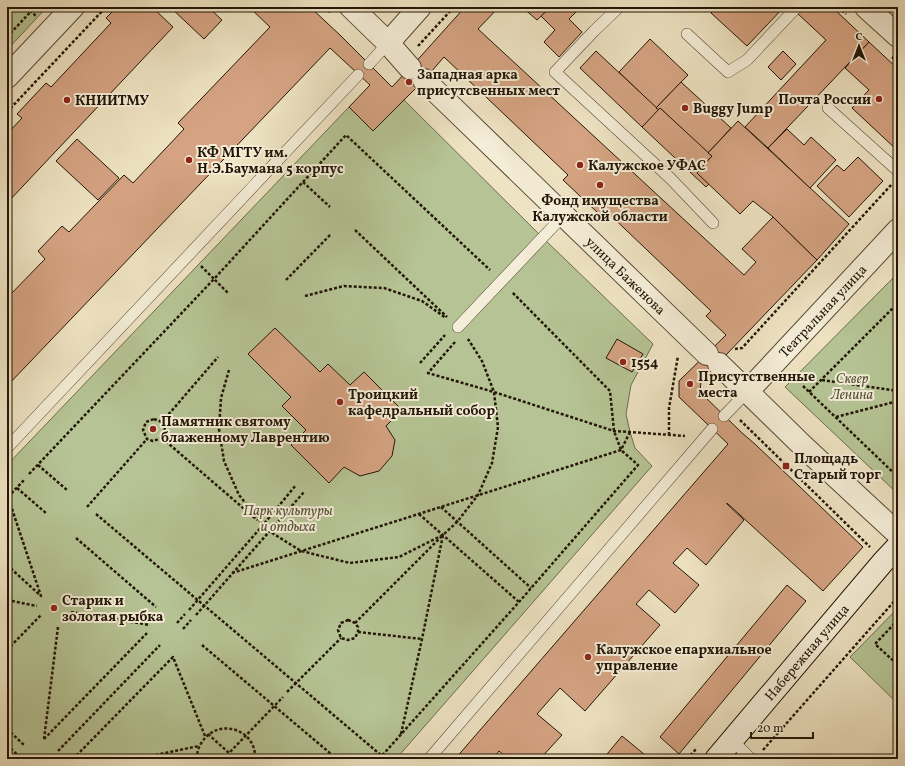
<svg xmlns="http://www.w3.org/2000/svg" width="905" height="766" viewBox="0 0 905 766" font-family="Vollkorn,serif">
<rect width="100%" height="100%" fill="#eee3c2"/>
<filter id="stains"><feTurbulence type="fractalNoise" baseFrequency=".005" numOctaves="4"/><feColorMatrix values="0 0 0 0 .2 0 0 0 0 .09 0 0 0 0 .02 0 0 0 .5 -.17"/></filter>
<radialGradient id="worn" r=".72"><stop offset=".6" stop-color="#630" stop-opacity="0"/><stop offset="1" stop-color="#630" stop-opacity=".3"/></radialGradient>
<!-- green -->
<g fill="#b6c495" stroke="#6c6d4e">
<path d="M7,7H47L7,50Z"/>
<path d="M404,100L543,238L653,344L631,385L626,414L630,432L635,448L652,466L396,759H7V465L349,107L373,131Z"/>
<path d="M898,273V494L785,387Z"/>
<path d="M898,608V704L850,657Z"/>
</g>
<!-- building -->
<g fill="#d5a382" stroke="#231607">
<path d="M117,7H152L173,27L7,203V134L22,118L17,114L46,83L51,87L111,23L106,18Z"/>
<path d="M170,7H208L222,20L204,39Z"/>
<path d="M249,7H310L341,36L392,87L421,56L465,7H499L478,29L744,275L756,262L742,249L773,217L817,260L701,381L700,392L741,432L756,445L863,547L823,591L727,503V504L744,520L706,565L687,548L673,563L699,585L675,613L649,590L636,604L660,625L585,711L560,688L537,714L562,735L540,759H508L499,751L493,759H455L728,444L679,397V381L726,335L706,316L711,311L604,209L599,214L563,180L568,175L444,57L424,80L373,131L349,107L370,85L330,48L7,386V298L45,259L38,251L62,226L69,232L124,175L133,183L184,129L178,123L270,27Z"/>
<path d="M522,7H551L537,20Z"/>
<path d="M551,7H572L576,12L569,19L582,32L559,57L544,42L555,30L541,16Z"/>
<path d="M716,7H784L747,46L711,13Z"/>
<path d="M803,7H832L869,42L768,148L745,127L826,40L797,13Z"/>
<path d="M650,39L688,75L656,108L619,72Z"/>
<path d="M869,42L898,69V151L852,108L869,90L845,68Z"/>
<path d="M596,51L659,110L642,127L580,68Z"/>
<path d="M783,51L796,64L781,80L768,67Z"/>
<path d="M681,82L731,128L708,153L660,108L659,110L656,108Z"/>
<path d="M660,108L712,156L697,173L709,184L706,187L642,127Z"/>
<path d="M738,121L849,224L817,260L773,217L753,201L740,214L697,173L712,156L708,153Z"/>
<path d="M787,129L804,145L811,137L836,160L810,188L768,148Z"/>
<path d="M77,139L119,178L98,200L56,161Z"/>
<path d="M858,157L883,181L849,217L817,186L837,165L844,171Z"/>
<path d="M275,328L320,372L328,364L350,385L364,372L402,410L386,426L395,440L392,456L379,471L360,476L344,467L329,483L291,445L306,430L282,406L291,397L248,354Z"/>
<path d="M617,339L643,354L632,372L606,358Z"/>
<path d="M787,585L806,601L679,754L660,737Z"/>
<path d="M622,736L650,759H603Z"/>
</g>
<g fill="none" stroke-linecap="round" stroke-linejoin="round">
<!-- service casing -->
<g stroke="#564936" stroke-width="12">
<g id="service">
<path d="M619,7L594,31L555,72L671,179L713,223"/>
<path d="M687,34L728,72L747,60L797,7"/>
<path d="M369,64L388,43"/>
<path d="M828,108L898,171"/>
<path d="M458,327L564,215"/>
<path d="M724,416L747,392"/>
<path d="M7,448L358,75"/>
<path d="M732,740L751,759"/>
<path d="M429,759L712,429"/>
</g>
</g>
<!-- minor casing -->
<g stroke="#564936" stroke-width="24">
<g id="minor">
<path d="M866,7L898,36"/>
<path d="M7,77L73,7"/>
</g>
</g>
<!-- tertiary casing -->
<g stroke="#564936" stroke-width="24">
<g id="tertiary">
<path d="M351,7L388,43L410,68"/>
<path d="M388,43L420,7"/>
<path id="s1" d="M424,80L707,354"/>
<path d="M719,364L804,447L898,534"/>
<path id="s2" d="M747,392L898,230"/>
</g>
</g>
<!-- secondary casing -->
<g stroke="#231607" stroke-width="24">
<g id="secondary">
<path id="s3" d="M716,759L883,562L898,546"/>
</g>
</g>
<!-- path -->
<g stroke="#231607" stroke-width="2.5" stroke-dasharray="3 2" stroke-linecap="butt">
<path d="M26,7L36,16"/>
<path d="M324,7L330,12"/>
<path d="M838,7L846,14"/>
<path d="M7,37L35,7"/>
<path d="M418,46L454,7"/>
<path d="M892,57L898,62"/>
<path d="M7,112L106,7"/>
<path d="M303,182L330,207"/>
<path d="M355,230L447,317"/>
<path d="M201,266L214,279L346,135L490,270"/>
<path d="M286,280L331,234"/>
<path d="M305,296L344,286L384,288L422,301L446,318"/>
<path d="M455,342L428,373L494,392L614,431L630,432L685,436"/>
<path d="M735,349L742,348L892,184"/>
<path d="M420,363L445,335"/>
<path d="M229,370L221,398L219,429L224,461L239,495L263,525L269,531L301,551L350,563L399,557L443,535L457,522L478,495L492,463L498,427L494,392L482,361L468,339"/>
<path d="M822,380L898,391"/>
<path d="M803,386L898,477"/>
<path d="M809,392L898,303"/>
<path d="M836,417L898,401"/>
<path d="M154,419L162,422L165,430L162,438L153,441L147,439L143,430L146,422Z"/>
<path d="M740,420L870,547"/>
<path d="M162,422L218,357"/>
<path d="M669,435V408L678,356"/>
<path d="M162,438L257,520"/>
<path d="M38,465L67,490"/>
<path d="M29,474L214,279L228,293"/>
<path d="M17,488L47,514"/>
<path d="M8,497L25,479"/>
<path d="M87,507L147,439"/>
<path d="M441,507L531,588"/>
<path d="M96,514L382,756"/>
<path d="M419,514L519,602"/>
<path d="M76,538L156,607"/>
<path d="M7,565L41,596L8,497"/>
<path d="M232,573L621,450L630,432"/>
<path d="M7,600L37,606"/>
<path d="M189,610L263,525L296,485"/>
<path d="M71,612L150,625"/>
<path d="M196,615L304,492"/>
<path d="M348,620L355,623L358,627V632L355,638L348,640L341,638L338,630L341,623Z"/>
<path d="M898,620L875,644L898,665"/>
<path d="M177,623L185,614"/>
<path d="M355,623L442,536"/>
<path d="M183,629L191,620"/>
<path d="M358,632L422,639"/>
<path d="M202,645L337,759"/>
<path d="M7,650L41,615"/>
<path d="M287,692L341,638"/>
<path d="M7,729L24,745"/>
<path d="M208,734L229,753L283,697"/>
<path d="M401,734L422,639L443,535"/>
<path d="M44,739L147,633"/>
<path d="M44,739L58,627"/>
<path d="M7,745L22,759"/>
<path d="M763,750L898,597"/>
<path d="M58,751L160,645"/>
<path d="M73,759L173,657L205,736"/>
<path d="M136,759L199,746"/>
<path d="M197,759C197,752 198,748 202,742C218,717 257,729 255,759"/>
<path d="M379,759L519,602L638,465L621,450L614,431L610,391L512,292"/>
<path d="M687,759L697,748"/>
</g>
<!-- service -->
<use href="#service" stroke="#f4edd7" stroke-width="11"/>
<!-- minor -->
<use href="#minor" stroke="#f4edd7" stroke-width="22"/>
<!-- tertiary -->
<use href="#tertiary" stroke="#f4edd7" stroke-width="22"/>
<!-- secondary -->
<use href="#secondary" stroke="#f4edd7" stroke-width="22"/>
</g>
<!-- markers -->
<g fill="#8f2418" stroke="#f4edd7" stroke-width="1.5">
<circle cx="409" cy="82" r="4"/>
<circle cx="879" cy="99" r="4"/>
<circle cx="67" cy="100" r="4"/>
<circle cx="685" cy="108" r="4"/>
<circle cx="189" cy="160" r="4"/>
<circle cx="580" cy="165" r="4"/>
<circle cx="600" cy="185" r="4"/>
<circle cx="623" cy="362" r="4"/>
<circle cx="690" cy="384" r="4"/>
<circle cx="340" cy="402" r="4"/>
<circle cx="153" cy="429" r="4"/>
<rect x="782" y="462" width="8" height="8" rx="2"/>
<circle cx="54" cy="608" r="4"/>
<circle cx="588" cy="657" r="4"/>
</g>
<g text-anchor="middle" stroke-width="4" stroke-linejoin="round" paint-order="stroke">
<!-- poi labels -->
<g font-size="14" font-weight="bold" fill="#231607" stroke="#f4edd7" text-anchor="start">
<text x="417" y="79">Западная арка<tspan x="417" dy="16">присутсвенных мест</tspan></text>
<text x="871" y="104" text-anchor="end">Почта России</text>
<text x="75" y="105">КНИИТМУ</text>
<text x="693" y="113">Buggy Jump</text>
<text x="197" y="157">КФ МГТУ им.<tspan x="197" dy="16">Н.Э.Баумана 5 корпус</tspan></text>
<text x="588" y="170">Калужское УФАС</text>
<text x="600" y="205" text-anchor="middle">Фонд имущества<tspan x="600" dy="16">Калужской области</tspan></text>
<text x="631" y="367">1554</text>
<text x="698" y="381">Присутственные<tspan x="698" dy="16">места</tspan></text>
<text x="348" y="399">Троицкий<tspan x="348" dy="16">кафедральный собор</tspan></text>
<text x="161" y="426">Памятник святому<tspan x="161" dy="16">блаженному Лаврентию</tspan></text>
<text x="794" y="463">Площадь<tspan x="794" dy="16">Старый торг</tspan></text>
<text x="62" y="605">Старик и<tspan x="62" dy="16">золотая рыбка</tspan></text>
<text x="596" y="654">Калужское епархиальное<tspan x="596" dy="16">управление</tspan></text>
</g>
<!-- street labels -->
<g font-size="14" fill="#231607" stroke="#f4edd7">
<text dy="5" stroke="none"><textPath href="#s1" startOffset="281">улица Баженова</textPath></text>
<text dy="5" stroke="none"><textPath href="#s2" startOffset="111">Театральная улица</textPath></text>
<text dy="5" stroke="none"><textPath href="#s3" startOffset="140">Набережная улица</textPath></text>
</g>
<!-- park labels -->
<g font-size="14" font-style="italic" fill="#565339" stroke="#f4edd7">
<text x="852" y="383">Сквер<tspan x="852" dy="16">Ленина</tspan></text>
<text x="288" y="515">Парк культуры<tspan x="288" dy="16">и отдыха</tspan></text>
</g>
</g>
<!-- margin -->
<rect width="905" height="766" fill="none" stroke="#eee3c2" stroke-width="24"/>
<rect x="8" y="8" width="889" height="750" fill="none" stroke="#231607" stroke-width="2"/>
<rect x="12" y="12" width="881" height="742" fill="none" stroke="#231607"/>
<!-- north arrow -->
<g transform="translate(859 46)" stroke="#f4edd7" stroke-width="3" paint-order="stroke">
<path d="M0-3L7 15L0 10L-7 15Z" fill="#231607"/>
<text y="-6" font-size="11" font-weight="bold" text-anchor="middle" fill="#231607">С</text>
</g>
<!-- scale -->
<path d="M751 732v6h62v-6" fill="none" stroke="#231607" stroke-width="2"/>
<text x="757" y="732" font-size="12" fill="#231607" stroke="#f4edd7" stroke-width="3" paint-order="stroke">20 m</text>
<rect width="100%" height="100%" filter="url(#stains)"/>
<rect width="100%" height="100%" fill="url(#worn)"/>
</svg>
